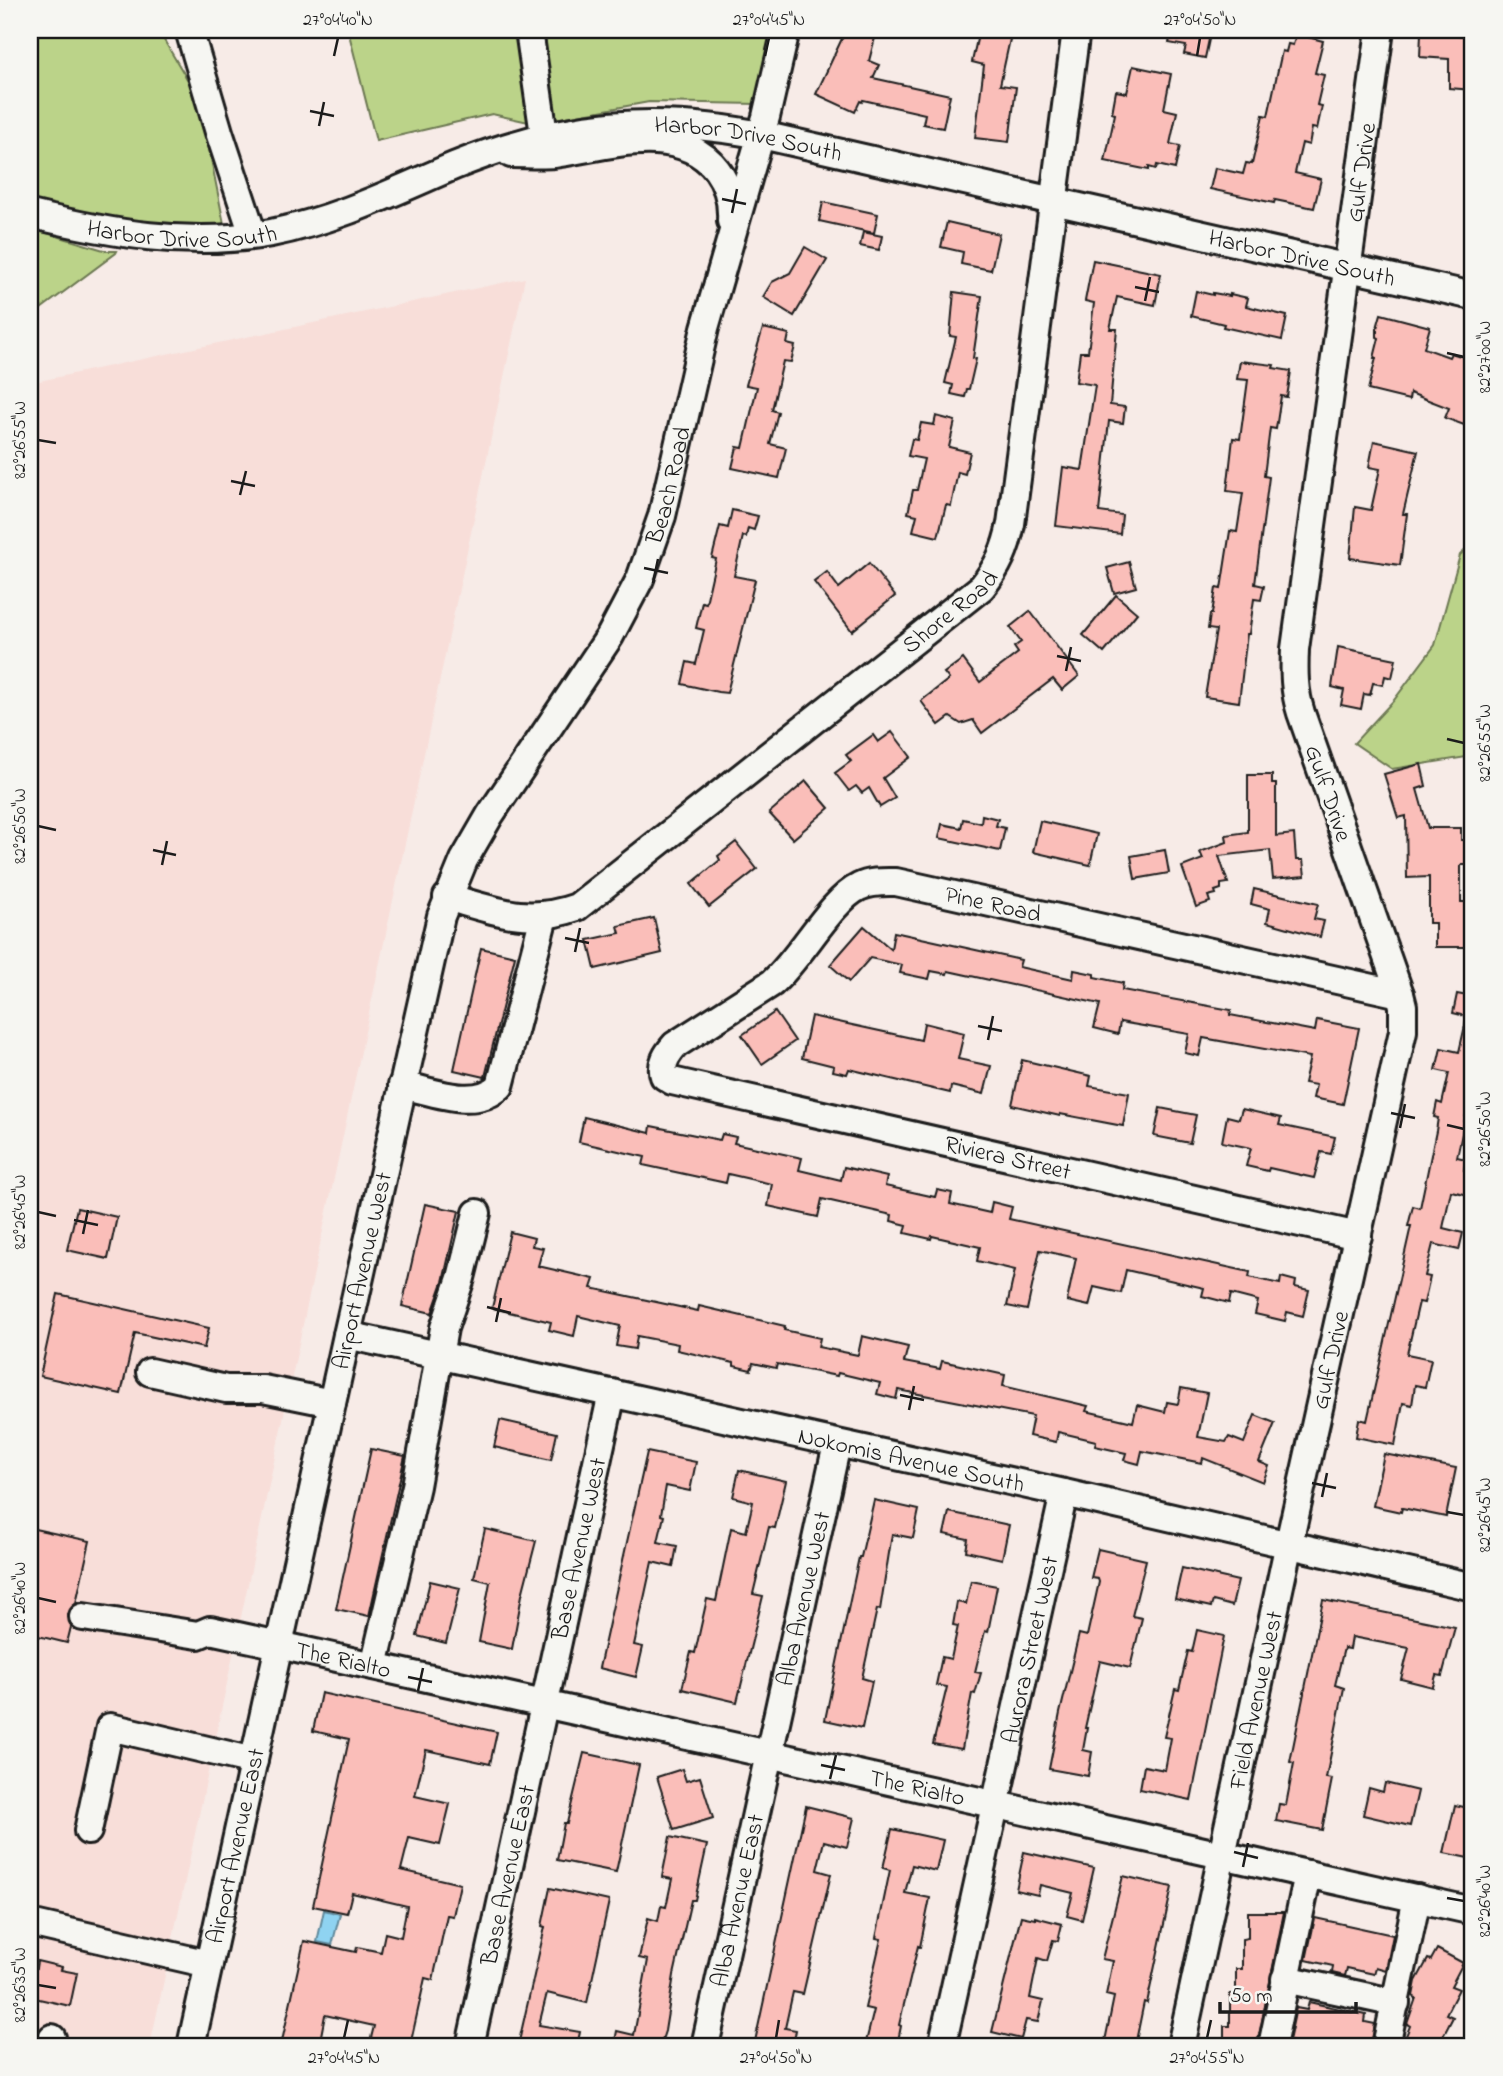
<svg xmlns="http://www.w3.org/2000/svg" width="1503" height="2076" viewBox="0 0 1503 2076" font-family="'Indie Flower',sans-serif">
<rect width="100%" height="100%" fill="#f7ebe7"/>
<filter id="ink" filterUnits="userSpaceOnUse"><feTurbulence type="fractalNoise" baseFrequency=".0143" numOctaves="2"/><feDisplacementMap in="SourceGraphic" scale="14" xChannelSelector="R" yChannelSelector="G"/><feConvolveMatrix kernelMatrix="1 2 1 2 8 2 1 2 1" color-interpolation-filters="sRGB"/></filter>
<g filter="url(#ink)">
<!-- built -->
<path fill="#f8ded9" d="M525,278L150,2046H30V383Z"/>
<!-- green -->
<g fill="#bbd389" stroke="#6c7852" stroke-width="2">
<path d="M30,30H158L199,99L225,229H160L30,205Z"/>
<path d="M348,30H773L758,104L649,102L533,123L492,114L376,141Z"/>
<path d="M30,228L107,251H117L116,253L30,317Z"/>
<path d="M1473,543V756L1392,769L1354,743L1394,700L1435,645L1460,555Z"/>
</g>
<!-- water -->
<path fill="#8fd3f1" stroke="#618a9c" stroke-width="2" d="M324,1910L340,1914L332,1945L317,1942Z"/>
<!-- building -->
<g fill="#fabeb9" stroke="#1c1c1c" stroke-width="2">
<path d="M846,30H877L869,61L879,65L873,78L950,95L943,128L923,124L925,114L863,100L862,102L860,101L855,112L816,94Z"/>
<path d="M979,30H1012L1000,85L1016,87L1009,142L975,138L984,65L972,62Z"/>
<path d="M1172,30H1211L1205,58L1184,54L1186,46L1169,43Z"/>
<path d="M1421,33L1473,36V90L1449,88V59L1420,57Z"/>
<path d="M1296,34L1323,41L1315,73L1324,75L1317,105L1322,106L1317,129L1312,128L1309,145L1302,143L1295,173L1321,179L1314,208L1275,200L1274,203L1210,189L1215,168L1243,174L1246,163L1252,164L1263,115L1268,116L1282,51L1286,52L1288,44L1293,45Z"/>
<path d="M1133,66L1171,74L1164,109L1177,112L1170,144L1180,146L1175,169L1157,165L1156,169L1149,167V170L1105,161L1115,114L1112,113L1116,91L1127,93Z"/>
<path d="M823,202L878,214L874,233L819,221Z"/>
<path d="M947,222L999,234L991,270L961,264L963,252L941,247Z"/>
<path d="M863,232L882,236L879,250L860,246Z"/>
<path d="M805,247L827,260L794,316L763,297L772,282L790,273Z"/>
<path d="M1093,260L1161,274L1155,305L1117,297L1110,329H1117L1110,405L1125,407L1123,423L1109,421L1099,512L1122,515L1120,534L1056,526L1063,467L1082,470L1095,385L1076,382L1080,352H1088L1094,303L1085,301Z"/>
<path d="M1196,291L1213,295V293L1230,296V294L1248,298L1246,306L1287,316L1282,340L1223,327L1224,324L1191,316Z"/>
<path d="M954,292L982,296L973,358L976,359L969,389H967L965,397L951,394L953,385L945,383L956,337L950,336Z"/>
<path d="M1381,314L1430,327L1424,348L1449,357L1451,353L1473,360V399L1464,425L1445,418L1449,408L1410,393L1409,400L1368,390L1376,358H1374L1379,338L1377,337V328Z"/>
<path d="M763,328L789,334L787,344L795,346L791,362L783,361L772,410L778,412L770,444L786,448L779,478L732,468L737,447L743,448L757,387L746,385Z"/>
<path d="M1240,361L1274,365L1273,368L1291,371L1287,397L1281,396L1276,429L1270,428L1264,476L1269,477L1255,584L1264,586L1261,600L1254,599L1249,634H1247L1239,702L1205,697L1216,630L1208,629L1210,614H1212L1216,588L1221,589L1230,531L1237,532L1243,493L1227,491L1233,438L1240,439L1248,380L1237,379Z"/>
<path d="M936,416L955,421L949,447L970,452L965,474L958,472L951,506L946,505L938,537L913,531L917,515L908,513L913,490H917L924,459L908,456L912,439L917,440L921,423L934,425Z"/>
<path d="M1374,441L1418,451L1403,514H1407L1400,565L1350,558L1355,507L1371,510L1380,469L1369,467Z"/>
<path d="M732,510L758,516L754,530L748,528L746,537L743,536L734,576L755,580L727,693L718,692L682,684L687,662L696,664L704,630L696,628L702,602L706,603L716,559L712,558L720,526L728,528Z"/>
<path d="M1129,562L1136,587L1114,593L1107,568Z"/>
<path d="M869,563L895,596L852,631L814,582L827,572L839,588Z"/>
<path d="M1116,595L1137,613L1104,653L1083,635Z"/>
<path d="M1030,611L1079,676L1062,690L1053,679L982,733L973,720L961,724L950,717L939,725L921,701L949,679L944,673L963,659L980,682L1018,653L1014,647L1021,642L1010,627Z"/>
<path d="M1338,647L1396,659L1392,678L1385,676L1383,685L1373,683L1370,695L1364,694L1361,709L1341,705L1344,690L1332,687Z"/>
<path d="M892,732L911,757L883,778L895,798L880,807L869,788L862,793L856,786L849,791L835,773L851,761L846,755L873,735L878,742Z"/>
<path d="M1421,764L1426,786L1417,789L1428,828H1461V840H1468V865H1461V902H1471L1473,947H1435V923H1429V877L1407,878L1406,816L1398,818L1384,774Z"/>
<path d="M1248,775H1272V784H1276V836L1294,834L1296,860H1303L1305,876L1273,879L1270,850L1219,856L1228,883L1221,884V889L1215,891L1216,894L1208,896L1210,902L1196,907L1182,867L1203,859L1200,852L1227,842L1226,835L1248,832Z"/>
<path d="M806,781L829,808L793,839L769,813Z"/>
<path d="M982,815L998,819L996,826L1005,828L1000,851L939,838L942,824L961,828L963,819L981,823Z"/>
<path d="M1040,821L1097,834L1090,865L1033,852Z"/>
<path d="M736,842L757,869L709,907L691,884L720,860L718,856Z"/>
<path d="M1165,850L1169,873L1135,879L1131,856Z"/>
<path d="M1254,889L1318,904L1314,919L1324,921L1320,937L1267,922L1270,909L1251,904Z"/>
<path d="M654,918L662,953L595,969L588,940L620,933L618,926Z"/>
<path d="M864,926L891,949L894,932L1021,960L1019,967L1073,979L1074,970L1094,974V977L1123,983L1122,990L1231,1010L1230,1015L1315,1031L1317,1020L1359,1028L1343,1104L1313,1098L1316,1085L1304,1083L1310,1057L1203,1038L1199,1056L1185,1053L1189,1034L1120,1022L1118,1034L1094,1028L1100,1004L948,971L947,974L931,971L929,979L900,973L902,965L870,958L849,982L830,965Z"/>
<path d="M481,948L515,956L485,1077L454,1070Z"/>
<path d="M1457,994L1473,997V1018L1453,1013Z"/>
<path d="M775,1012L795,1041L762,1064L742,1035Z"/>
<path d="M811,1016L921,1040L924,1023L964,1033L958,1059L991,1066L984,1094L951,1086L950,1093L849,1069L847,1074L833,1071L834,1066L802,1058Z"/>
<path d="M1467,1017L1473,1018V1082L1457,1157L1466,1159L1464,1170L1473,1172V1176L1469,1195L1451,1191L1443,1228L1463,1233L1459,1250L1433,1244L1425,1276L1430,1277L1424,1303L1419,1302L1407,1354L1431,1359L1425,1387L1415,1385L1412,1405L1403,1403L1395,1445L1356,1437L1359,1419L1367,1421L1411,1226H1408L1413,1206L1420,1208L1436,1131L1438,1118L1434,1117L1437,1102L1442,1104L1449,1073L1436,1070L1441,1048L1459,1052Z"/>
<path d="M1022,1060L1091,1076L1089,1086L1129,1093L1123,1126L1060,1114V1116L1012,1105Z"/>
<path d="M1160,1108L1196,1115L1190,1143L1154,1136Z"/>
<path d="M1242,1109L1281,1118L1279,1125L1335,1137L1331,1154L1321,1152L1314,1178L1269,1168L1268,1171L1246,1166L1251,1148L1222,1142L1227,1116L1239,1119Z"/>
<path d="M584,1117L650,1133L651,1126L720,1140L722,1134L736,1137L734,1143L802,1158L799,1170L841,1180L844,1167L887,1177L885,1186L935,1197L937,1190L952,1193L950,1204L990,1213L992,1202L1012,1207L1009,1219L1250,1272L1249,1277L1280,1284L1281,1277L1296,1281L1295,1287L1309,1290L1303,1316L1287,1312L1285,1321L1255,1314L1258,1301L1231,1294L1229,1303L1202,1296L1204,1288L1126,1270L1121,1293L1094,1287L1089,1306L1067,1301L1076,1258L1040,1250L1027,1310L1007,1306L1015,1270L977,1261L980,1247L932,1236L931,1239L905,1233L907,1225L891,1221L892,1215L822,1199L818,1217L768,1206L772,1184L728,1174L726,1183L643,1165L645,1157L579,1142Z"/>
<path d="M425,1204L459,1211L443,1282L432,1313L402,1306Z"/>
<path d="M77,1208L117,1217L108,1259L67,1250Z"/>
<path d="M510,1232L534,1238L532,1246L543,1248L538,1266L594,1279L591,1288L698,1311L699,1306L785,1326L784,1330L820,1338L818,1347L858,1355L862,1336L908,1347L904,1362L940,1369L942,1361L1005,1375L1003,1386L1088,1406L1086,1411L1133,1422L1137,1405L1165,1412L1167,1402L1178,1404L1181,1388L1207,1393L1198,1437L1226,1442L1229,1437L1244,1443L1255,1415L1275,1423L1259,1462L1269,1466L1263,1482L1203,1458L1202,1463L1142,1451L1139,1464L1124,1460L1126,1453L1095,1446L1096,1441L1058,1432L1056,1442L1029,1436L1033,1416L898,1390L896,1399L877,1394L880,1383L838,1373L837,1376L777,1364L776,1368L753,1363L751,1370L734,1366V1363L677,1350L678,1344L637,1336L635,1349L616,1346L620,1326L578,1316L574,1336L549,1330L551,1322L492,1308Z"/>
<path d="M58,1294L209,1328L204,1348L135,1333L121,1394L40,1376Z"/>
<path d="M500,1420L557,1433L551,1460L494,1447Z"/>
<path d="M371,1449L405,1456L369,1616L336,1609Z"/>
<path d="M647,1452L696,1462L690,1491L666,1486L661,1515L664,1516L658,1542L677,1546L673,1567L652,1562L634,1645L643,1647L636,1677L599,1668Z"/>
<path d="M1384,1454L1456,1468L1446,1517L1402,1508L1401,1512L1373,1506Z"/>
<path d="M739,1470L786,1481L775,1528L769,1527L753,1594L763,1596L737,1702L682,1689L691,1652L695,1653L707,1599L716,1601L731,1528L746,1532L753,1502L733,1497Z"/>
<path d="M874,1500L919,1510L913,1538L892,1534L880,1610L877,1609L862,1678L872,1681L862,1728L825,1720L859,1557H861Z"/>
<path d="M949,1512L1009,1525L1002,1559L966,1551L968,1539L944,1534Z"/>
<path d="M30,1528L90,1541L76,1603L68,1614L71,1627L67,1643L30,1634Z"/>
<path d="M485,1529L536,1541L522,1595L512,1649L479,1642L490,1582L474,1578Z"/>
<path d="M1098,1549L1146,1560L1132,1616L1142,1618L1130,1668L1100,1661L1085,1728H1087L1083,1750L1092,1752L1088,1776L1049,1769L1060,1713L1079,1634L1087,1636L1099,1582L1098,1579L1091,1578Z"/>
<path d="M1182,1568L1238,1581L1232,1606L1213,1601L1211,1607L1175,1599Z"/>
<path d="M430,1581L460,1588L446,1643L417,1636Z"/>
<path d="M971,1581L997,1586L988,1632L985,1631L975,1672L981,1673L975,1694L972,1693L962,1749L933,1744L947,1687L936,1685L942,1657L951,1659L958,1626L953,1625L957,1602L966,1604Z"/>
<path d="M1323,1600L1455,1627L1442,1676L1436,1675L1433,1687L1401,1679L1409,1648L1352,1637L1350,1649L1344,1648L1335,1685L1344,1688L1326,1778L1332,1779L1322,1830L1276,1821L1279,1804L1286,1805L1294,1763L1290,1762Z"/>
<path d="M1197,1630L1224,1636L1191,1800L1140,1789L1144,1766L1165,1770L1171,1738L1164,1737L1175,1689L1179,1690L1188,1651L1192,1652Z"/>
<path d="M321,1693L497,1732L490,1764L426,1750L415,1796L450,1804L440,1845L409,1838L401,1870L460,1884L453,1916L447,1915L433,1980L425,1978L410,2046H369L374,2026L325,2015L319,2046H281L304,1941L356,1952L357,1947L381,1952L385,1933L401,1937L407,1906L352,1893L347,1913L313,1906L349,1739L313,1731Z"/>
<path d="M584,1753L639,1765L616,1872L557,1860L564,1823H567Z"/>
<path d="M682,1769L686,1781L700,1777L713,1818L674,1830L657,1777Z"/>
<path d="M1385,1783L1418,1791L1410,1826L1363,1815L1369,1788L1383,1792Z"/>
<path d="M1455,1805L1473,1809V1859L1444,1853Z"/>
<path d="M806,1806L854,1818L847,1847L824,1841L817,1870L831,1874L803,1994L793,1992L785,2028L796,2030L793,2046H754Z"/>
<path d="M892,1829L943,1840L936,1871L912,1865L905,1893L930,1898L920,1947L918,1946L899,2025L901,2026L897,2046H865L874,2010L865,2008L881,1939L876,1938L890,1870L883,1868Z"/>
<path d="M670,1837L707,1845L695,1900H691L674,1975L665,2031L660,2046H614L617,2031L634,2035L648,1960L639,1958L648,1918L658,1921L661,1906L666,1907L672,1879L662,1877Z"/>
<path d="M1024,1852L1094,1868L1082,1920L1067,1916L1073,1893L1040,1885L1038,1895L1016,1890Z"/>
<path d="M1123,1876L1172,1887L1147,2003L1144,2002L1135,2046H1104L1114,1997L1106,1995L1113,1961L1102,1959Z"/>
<path d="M550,1888L609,1901L587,2003L547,1993L539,2025L580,2032L577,2046H518L545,1927L542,1926Z"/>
<path d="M1248,1912H1284L1257,2046H1224V2026H1230V1994H1236V1969H1242V1939L1248,1938Z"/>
<path d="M1021,1916L1035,1919V1917L1062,1924L1058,1941L1053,1940L1047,1961L1038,1958L1030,1998L1043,2001L1038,2022L1026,2020L1021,2039L992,2032Z"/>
<path d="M1315,1918L1393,1935L1386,1970L1376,1967L1374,1974L1347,1968L1345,1976L1332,1973L1333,1966L1306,1960Z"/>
<path d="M1437,1949L1463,1963L1451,1986L1459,1989L1446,2014L1453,2017L1438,2046H1402L1410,2026L1407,2024L1416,1998L1413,1996L1416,1981L1428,1959L1431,1960Z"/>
<path d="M37,1961L62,1967L61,1970L77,1973L70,2006L30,1997V1984L33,1967L36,1968Z"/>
<path d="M1309,2002L1366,2015L1365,2022L1375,2024L1371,2046H1312L1289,2041L1296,2008L1307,2010Z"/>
</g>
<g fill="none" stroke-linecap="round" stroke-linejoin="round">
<!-- minor casing -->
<g stroke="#1c1c1c" stroke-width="32">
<g id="minor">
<path d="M189,30L219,132L253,235"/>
<path d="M529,30L544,135"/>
<path d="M511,154C525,154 540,155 554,154C605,147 679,121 717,170C728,185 732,203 731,221"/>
<path id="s1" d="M30,214C109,233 189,248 271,233C336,220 393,192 454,166C565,121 658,113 775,138L1473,296"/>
<path id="s2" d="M447,897C496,911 527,925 577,907L982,587C998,567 1006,549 1011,524L1076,30"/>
<path d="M402,1085C432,1091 475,1110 500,1086L544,916"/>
<path id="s3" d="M1358,1236L672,1081L664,1076C660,1064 667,1054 675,1045L772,983C800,959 831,900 859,887C871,881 884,882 896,882L1400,994"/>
<path id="s4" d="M347,1335L1064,1493L1473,1587"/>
<path d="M150,1372L226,1389H263L332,1403"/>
<path id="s5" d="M83,1617L198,1635L210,1630L279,1645L1473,1911"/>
<path d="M374,1666L416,1486L444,1328L461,1278L477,1213"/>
<path d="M88,1831L110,1727L254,1761"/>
<path d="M30,1923L209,1964"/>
<path d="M1285,1979L1396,2003"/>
<path d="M50,2046L52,2038"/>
<path id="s6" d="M191,2046L347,1335L441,916L464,860L490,815L610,636L640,579L662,516L705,328L766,117L786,30"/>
<path id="s7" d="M470,2046L612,1393"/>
<path id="s8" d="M705,2046L837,1444"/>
<path id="s9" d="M942,2046L1064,1493"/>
<path id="s10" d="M1181,2046L1289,1543L1403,1031V1006L1400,994L1301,713C1294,691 1294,672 1295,649L1380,30"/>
<path d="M1272,2046L1308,1874"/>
<path d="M1386,2046L1417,1898"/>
</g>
</g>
<!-- minor -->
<use href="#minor" stroke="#f6f6f2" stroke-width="26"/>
</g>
</g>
<!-- ticks -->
<path fill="none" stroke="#1c1c1c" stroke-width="2.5" d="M334,56L338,38M765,56L769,38M1197,56L1200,38M310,111L334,116M319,126L324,102M722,199L746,204M732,213L737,189M1135,287L1159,292M1145,301L1150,277M1447,353L1464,357M38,440L56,443M231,481L255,486M240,495L246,471M644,568L668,573M653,583L658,559M1057,656L1081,661M1066,671L1071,647M1447,739L1464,743M38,826L56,830M153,850L176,855M162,865L167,841M565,938L589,943M575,952L580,928M978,1026L1002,1031M988,1040L993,1016M1391,1113L1415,1118M1447,1125L1464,1129M1400,1128L1405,1104M38,1212L56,1216M74,1220L98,1225M83,1234L88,1210M487,1307L511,1313M496,1322L501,1298M900,1395L924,1400M909,1410L914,1386M1312,1483L1336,1488M1322,1497L1327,1473M1447,1512L1464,1515M38,1598L56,1602M408,1677L432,1682M418,1691L423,1668M821,1765L845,1770M830,1779L836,1755M1234,1852L1258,1858M1243,1867L1248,1843M1447,1898L1464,1901M38,1985L56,1988M344,2038L348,2020M776,2038L779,2020M1207,2038L1211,2020"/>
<g text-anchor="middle" stroke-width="7" stroke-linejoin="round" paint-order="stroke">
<!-- street labels -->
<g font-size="24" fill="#1c1c1c" stroke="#f6f6f2">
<text dy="8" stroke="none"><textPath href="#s1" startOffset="740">Harbor Drive South</textPath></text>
<text dy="8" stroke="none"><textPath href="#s10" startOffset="1920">Gulf Drive</textPath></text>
<text dy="8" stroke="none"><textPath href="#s1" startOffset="154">Harbor Drive South</textPath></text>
<text dy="8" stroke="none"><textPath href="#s1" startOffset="1307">Harbor Drive South</textPath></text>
<text dy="8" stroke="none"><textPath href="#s6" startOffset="1648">Beach Road</textPath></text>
<text dy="8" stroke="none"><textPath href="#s2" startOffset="609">Shore Road</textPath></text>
<text transform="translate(1329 793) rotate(71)" y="8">Gulf Drive</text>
<text dy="8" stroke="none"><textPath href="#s3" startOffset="1130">Pine Road</textPath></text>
<text transform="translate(1008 1157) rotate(13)" y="8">Riviera Street</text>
<text dy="8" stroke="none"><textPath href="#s6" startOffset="794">Airport Avenue West</textPath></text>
<text dy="8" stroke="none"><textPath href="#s10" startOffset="702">Gulf Drive</textPath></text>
<text dy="8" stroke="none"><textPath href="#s4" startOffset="578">Nokomis Avenue South</textPath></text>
<text dy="8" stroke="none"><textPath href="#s7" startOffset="509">Base Avenue West</textPath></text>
<text dy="8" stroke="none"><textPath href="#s8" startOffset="458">Alba Avenue West</textPath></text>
<text dy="8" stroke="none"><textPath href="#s9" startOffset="406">Aurora Street West</textPath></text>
<text dy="8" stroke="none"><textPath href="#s5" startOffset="266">The Rialto</textPath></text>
<text dy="8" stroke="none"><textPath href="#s10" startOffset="354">Field Avenue West</textPath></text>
<text dy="8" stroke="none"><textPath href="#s5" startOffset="854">The Rialto</textPath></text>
<text dy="8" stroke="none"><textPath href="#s6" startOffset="205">Airport Avenue East</textPath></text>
<text dy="8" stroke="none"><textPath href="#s7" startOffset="175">Base Avenue East</textPath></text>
<text dy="8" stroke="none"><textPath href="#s8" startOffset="149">Alba Avenue East</textPath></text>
</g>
</g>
<!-- margin -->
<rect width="1503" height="2076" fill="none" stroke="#f6f6f2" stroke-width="77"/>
<!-- scale -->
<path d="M1220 2002v10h136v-10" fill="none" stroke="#1c1c1c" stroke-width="3.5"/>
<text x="1230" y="2002" font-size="21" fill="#1c1c1c" stroke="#f6f6f2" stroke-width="5" paint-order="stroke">50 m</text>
<rect x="38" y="38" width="1426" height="2000" fill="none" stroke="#1c1c1c" stroke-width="2.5"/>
<g font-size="18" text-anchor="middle" fill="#1c1c1c">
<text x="338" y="25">27°04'40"N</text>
<text x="769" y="25">27°04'45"N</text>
<text x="1200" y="25">27°04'50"N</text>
<text transform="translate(1484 357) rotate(-90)" y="6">82°27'00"W</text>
<text transform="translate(19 440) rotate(-90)" y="6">82°26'55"W</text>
<text transform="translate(1484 743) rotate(-90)" y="6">82°26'55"W</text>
<text transform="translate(19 826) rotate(-90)" y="6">82°26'50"W</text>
<text transform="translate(1484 1129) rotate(-90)" y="6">82°26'50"W</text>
<text transform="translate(19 1212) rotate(-90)" y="6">82°26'45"W</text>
<text transform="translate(1484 1515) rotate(-90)" y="6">82°26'45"W</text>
<text transform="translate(19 1598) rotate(-90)" y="6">82°26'40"W</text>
<text transform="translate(1484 1901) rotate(-90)" y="6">82°26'40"W</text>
<text transform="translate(19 1985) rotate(-90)" y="6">82°26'35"W</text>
<text x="344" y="2063">27°04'45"N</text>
<text x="776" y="2063">27°04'50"N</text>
<text x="1207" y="2063">27°04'55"N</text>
</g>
</svg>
